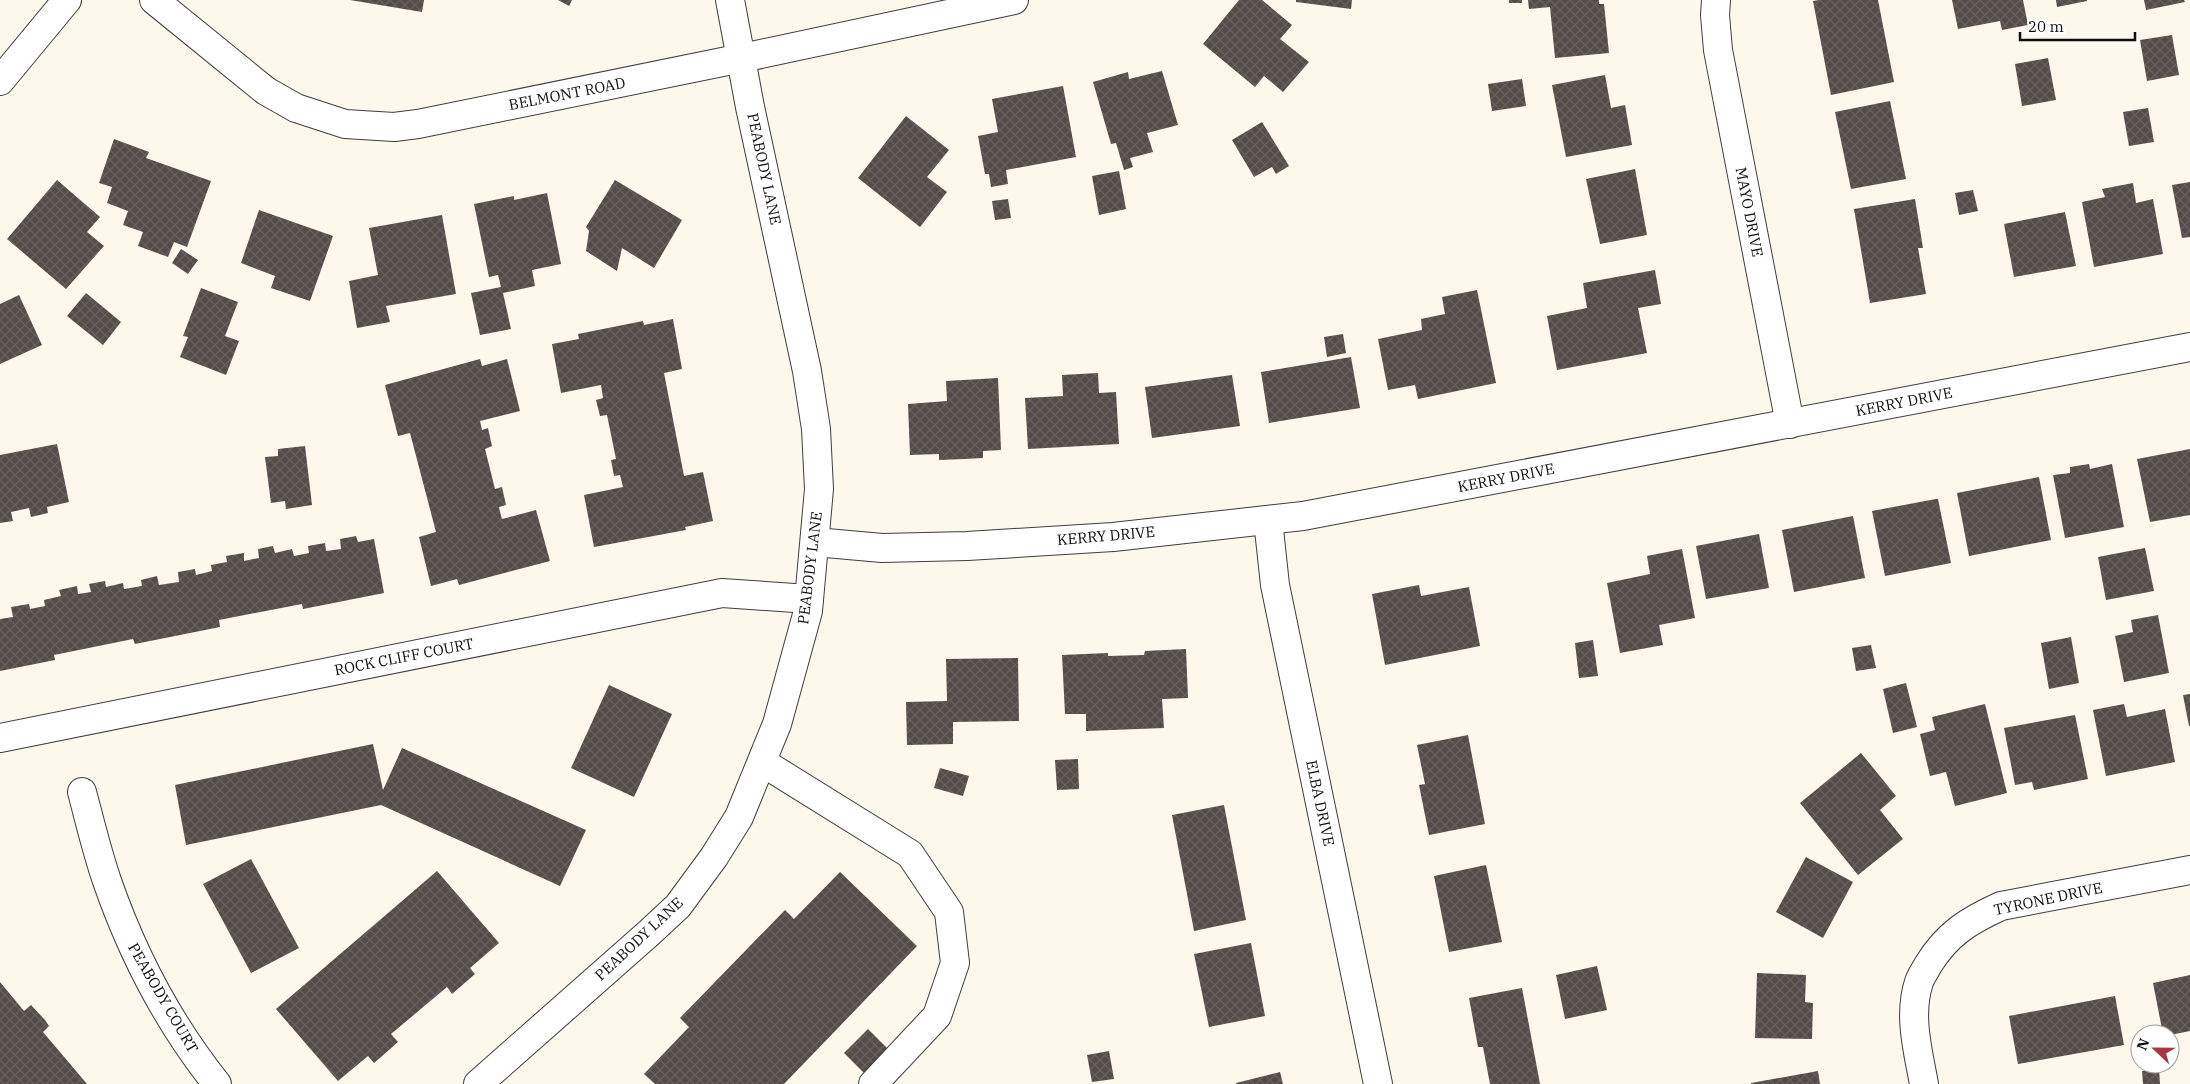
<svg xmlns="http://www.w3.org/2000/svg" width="2190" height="1084" viewBox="0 0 2190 1084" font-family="'IBM Plex Serif',serif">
<defs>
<pattern id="building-cross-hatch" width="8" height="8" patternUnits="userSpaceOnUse" patternTransform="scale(1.25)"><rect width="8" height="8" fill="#534c49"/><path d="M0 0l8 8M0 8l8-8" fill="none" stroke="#67615f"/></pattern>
</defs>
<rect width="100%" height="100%" fill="#fdf8ec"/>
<!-- building -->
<g fill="url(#building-cross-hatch)">
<path d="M350,0H424L422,12Z"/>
<path d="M558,0H572L569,6Z"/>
<path d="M1239,0H1262L1292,25L1280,39L1309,62L1283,92L1264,76L1255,87L1203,44Z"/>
<path d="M1296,0H1352L1351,9L1296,2Z"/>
<rect x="1509" y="0" width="13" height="3"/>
<path d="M1528,0H1599V4H1604L1609,53L1555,58L1550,7L1529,9Z"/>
<path d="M1819,0H1878L1894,82L1831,95L1813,1Z"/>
<path d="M1952,0H2023L2028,25L2002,30L2000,21L1958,29Z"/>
<path d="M2056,0H2087V1L2057,7Z"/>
<path d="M2144,0H2184L2185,2L2146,10Z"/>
<path d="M2172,35L2179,75L2147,81L2140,40Z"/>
<path d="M2048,58L2056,100L2022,106L2015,64Z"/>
<path d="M1162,71L1178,125L1147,133L1153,152L1130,158L1133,167L1124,170L1116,143L1111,144L1093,82L1128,72L1129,79Z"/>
<path d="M1605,75L1611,108L1625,105L1632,145L1566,157L1552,85Z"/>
<path d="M1522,79L1526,106L1492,111L1488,84Z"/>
<path d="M1063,86L1076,157L1006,170L1008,184L991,187L989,174H985L978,136L998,132L992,99Z"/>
<path d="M1890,101L1906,179L1851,189L1835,112Z"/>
<path d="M2148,108L2154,142L2129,146L2123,112Z"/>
<path d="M906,116L949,150L927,177L947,192L920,227L858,178Z"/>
<path d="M1262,122L1289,166L1276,174L1272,167L1254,177L1232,140Z"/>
<path d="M114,139L149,152L146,158L211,181L187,247L174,242L168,257L138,246L143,232L123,225L128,211L107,203L112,187L99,183Z"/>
<path d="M1635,169L1647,235L1600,244L1586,179Z"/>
<path d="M1119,171L1126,209L1099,215L1092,176Z"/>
<path d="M57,180L100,217L87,232L104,246L66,289L7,239Z"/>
<path d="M615,180L682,220L654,268L622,248L617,271L586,251L589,231L586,227Z"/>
<path d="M2190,182V237L2182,238L2172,185Z"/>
<path d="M2133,183L2136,203L2153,199L2163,254L2094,267L2082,202L2105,197L2102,189Z"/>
<path d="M1973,190L1978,211L1959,215L1955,193Z"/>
<path d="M547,193L561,264L532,270L535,286L503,293L511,329L480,335L471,293L501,287L498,275L489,277L474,204L514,196V200Z"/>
<path d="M1008,199L1011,218L995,220L992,201Z"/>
<path d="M1915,199L1923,248H1918L1926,294L1870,303L1854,209Z"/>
<path d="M259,210L333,236L310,301L271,288L275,276L241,263Z"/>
<path d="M2065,212L2076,266L2014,277L2004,224Z"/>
<path d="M442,215L456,294L386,306L390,322L357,328L349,281L378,275L369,228Z"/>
<path d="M181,249L198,260L188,274L172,263Z"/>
<path d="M1655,270L1661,304L1638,308L1647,353L1557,370L1547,316L1587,308L1583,283Z"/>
<path d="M201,288L238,302L225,336L239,341L226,375L180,357L188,337L183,336Z"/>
<path d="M1477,290L1496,383L1418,399L1415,385L1388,390L1378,339L1422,330L1421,319L1445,314L1442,297Z"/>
<path d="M86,293L121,322L103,345L67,316Z"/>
<path d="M19,295L42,345L0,364V304Z"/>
<path d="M673,319L682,369L664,373L684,476L703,472L713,521L685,527L686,530L594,547L584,495L623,487L620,475L614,476L611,460L616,459L607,415L600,416L596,400L603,398L601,385L561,393L552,344L579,339L578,334L643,321L644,325Z"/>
<path d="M1343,334L1346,353L1327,357L1324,337Z"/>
<path d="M1351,357L1360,408L1269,423L1261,372Z"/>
<path d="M480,359L482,366L507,359L520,411L480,421L482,430L488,428L492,446L485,449L495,489L502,487L506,505L499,507L501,516L502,519L536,510L550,561L459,585L457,579L431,586L419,537L436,532L410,433L398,436L385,385Z"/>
<path d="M1098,373L1099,393L1116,392L1119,444L1028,449L1025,398L1063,396L1062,375Z"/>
<path d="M1232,375L1240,426L1152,438L1145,387Z"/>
<path d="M998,378L1001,450L983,451V458L964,459L939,460V454L910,455L908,404L947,401L946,381Z"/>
<path d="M57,444L69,502L47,507L48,513L31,517L29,508L11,512L13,521L0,523V455Z"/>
<path d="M305,446L312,505L286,509L285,501L271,503L265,457L278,456V449Z"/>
<path d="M2190,449V515L2150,522L2137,459Z"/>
<path d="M2089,464L2090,469L2112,464L2124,527L2065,538L2053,475L2070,473V467Z"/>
<path d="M2039,477L2051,540L1969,556L1957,493Z"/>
<path d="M1936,499H1938L1951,563L1885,576L1872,511Z"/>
<path d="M1853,516L1865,578L1794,592L1782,530Z"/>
<path d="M1759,534L1769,588L1706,599L1696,546Z"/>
<path d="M356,536L358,542L374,539L384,593L303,609L302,604L219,620L220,627L135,644L133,639L54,655L55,660L0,671V619L13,617L11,607L29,604L30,609L45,606L44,600L61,596L59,590L77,586L78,594L91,592L89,584L105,581L106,587L123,583L124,589L142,586L141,580L157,576L159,585L179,582L178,572L195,569L196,575L212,571L211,565L227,562L226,556L244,553V561L259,558L258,549L273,546L275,553L292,549L294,556L309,553L308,546L325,543L326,551L341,549L340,539Z"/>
<path d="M2145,548L2154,591L2106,600L2098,557Z"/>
<path d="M1682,549L1695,618L1659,625L1663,645L1620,653L1607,583L1650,574L1647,556Z"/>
<path d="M1419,585L1421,596L1469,587L1480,646L1385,665L1372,594Z"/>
<path d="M2158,615L2169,673L2124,682L2115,636L2133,632L2131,620Z"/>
<path d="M2071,637L2079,683L2049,689L2041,643Z"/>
<path d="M1593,640L1598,676L1579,678L1575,643Z"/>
<path d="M1871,645L1876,668L1856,671L1852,648Z"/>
<path d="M1186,649L1188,698L1162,699L1164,728L1086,731V714H1065L1062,655L1108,653V656L1144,655L1145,651Z"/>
<path d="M1018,658L1019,721L953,722V744L907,745L906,702L947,701L946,659Z"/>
<path d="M1906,683L1917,727L1893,733L1883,689Z"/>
<path d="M609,685L672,714L634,797L571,768Z"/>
<path d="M2190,694V726H2189L2183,695Z"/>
<path d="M1985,704L2007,793L1955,806L1946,772L1930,776L1920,734L1935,730L1932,717Z"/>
<path d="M2124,704L2127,717L2165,709L2175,762L2106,776L2093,710Z"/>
<path d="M2075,715L2088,779L2034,790L2032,782L2015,785L2004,728Z"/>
<path d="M1468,735L1485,824L1429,835L1419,785L1425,784L1417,745Z"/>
<path d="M373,744L383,790L402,748L586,830L560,886L381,805L186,845L175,785Z"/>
<path d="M1861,753L1896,796L1880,810L1903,839L1858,875L1800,803Z"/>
<path d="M1078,759L1079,789L1057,790L1055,760Z"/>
<path d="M940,768L969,776L963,796L934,788Z"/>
<path d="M1224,805L1246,920L1194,931L1172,815Z"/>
<path d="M1806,857L1853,882L1823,938L1776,912Z"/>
<path d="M251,859L299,948L251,973L203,884Z"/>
<path d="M1486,865L1502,942L1449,952L1434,876Z"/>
<path d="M437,871L499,943L470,968L475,974L452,994L447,987L391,1034L398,1042L381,1057L374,1063L368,1056L338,1081L276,1009Z"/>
<path d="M840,872L917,946L784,1084H655L644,1074L689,1027L680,1018L785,910L794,919Z"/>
<path d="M1251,943L1265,1016L1209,1027L1194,954Z"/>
<path d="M1597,966L1607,1010L1565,1019L1556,975Z"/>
<path d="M1757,973L1806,975L1805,1002L1813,1003L1812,1039L1755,1038Z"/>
<path d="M2190,975V1031L2170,1035L2163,1034L2153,983Z"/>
<path d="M0,982L24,1011L31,1005L45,1020L49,1026L43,1032L87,1084H0Z"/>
<path d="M1522,988L1540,1084H1490L1483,1047H1478L1469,998Z"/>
<path d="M2115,996L2124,1045L2018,1064L2009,1016Z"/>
<path d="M868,1029L891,1052L867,1076L844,1053Z"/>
<path d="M1109,1051L1114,1079L1092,1082L1087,1055Z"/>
<path d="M2159,1069L2160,1084H2143L2142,1071Z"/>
<path d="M1818,1071L1820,1084H1751V1083Z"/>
<path d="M1280,1072L1283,1084H1236V1083Z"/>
</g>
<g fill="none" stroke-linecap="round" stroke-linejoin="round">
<!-- minor casing -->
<g stroke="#3e3e3e" stroke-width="30">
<g id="minor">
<path d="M154,0L266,91L296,108L345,124L394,127L418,124L742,58L1014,0"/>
<path d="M1716,0L1715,15L1718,50L1790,424"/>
<path d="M0,81L67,0"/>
<path d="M1268,520L1275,585L1378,1084"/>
<path d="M815,542L882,548L967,546L1113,537L1303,516L2190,347"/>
<path d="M0,738L722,593L809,599"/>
<path d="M762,762L910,854L949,912L955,963L937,1016L873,1084"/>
<path d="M82,792C90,822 97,852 107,881C132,953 169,1024 217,1084"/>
<path d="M478,1084L649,933L678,906L714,857L739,817L777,724L808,611L819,489L816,429L807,371L750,107L730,0"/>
<path d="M1924,1084C1918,1051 1908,1015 1919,982C1921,976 1925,971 1928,965C1947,934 1968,921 2001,906L2190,870"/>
</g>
</g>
<!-- minor -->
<use href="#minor" stroke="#fff" stroke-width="28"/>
</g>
<g text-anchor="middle" stroke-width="5" stroke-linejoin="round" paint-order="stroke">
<!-- street labels -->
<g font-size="15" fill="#0b0b0b" stroke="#fff">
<text transform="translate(567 94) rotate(-11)" y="5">BELMONT ROAD</text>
<text transform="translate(764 169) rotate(78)" y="5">PEABODY LANE</text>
<text transform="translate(1749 212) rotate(79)" y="5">MAYO DRIVE</text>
<text transform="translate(1904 402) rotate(-11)" y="5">KERRY DRIVE</text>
<text transform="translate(1506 478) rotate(-11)" y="5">KERRY DRIVE</text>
<text transform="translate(1106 536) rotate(-5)" y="5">KERRY DRIVE</text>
<text transform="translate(810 568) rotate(-83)" y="5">PEABODY LANE</text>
<text transform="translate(404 657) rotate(-11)" y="5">ROCK CLIFF COURT</text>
<text transform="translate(1320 803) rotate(78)" y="5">ELBA DRIVE</text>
<text transform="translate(2048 899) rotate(-12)" y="5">TYRONE DRIVE</text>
<text transform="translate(639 939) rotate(-43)" y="5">PEABODY LANE</text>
<text transform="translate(163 998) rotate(60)" y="5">PEABODY COURT</text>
</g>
</g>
<!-- north arrow -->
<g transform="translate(2155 1049) rotate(292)"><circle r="24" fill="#ffffff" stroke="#9d9d9d"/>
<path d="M0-4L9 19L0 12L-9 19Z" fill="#aa3543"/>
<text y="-8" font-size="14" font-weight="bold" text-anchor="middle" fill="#0b0b0b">N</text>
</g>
<!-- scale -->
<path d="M2020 32v8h115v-8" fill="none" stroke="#0b0b0b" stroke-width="2.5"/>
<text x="2028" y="32" font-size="15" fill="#0b0b0b" stroke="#ffffff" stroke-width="4" paint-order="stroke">20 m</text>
</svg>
